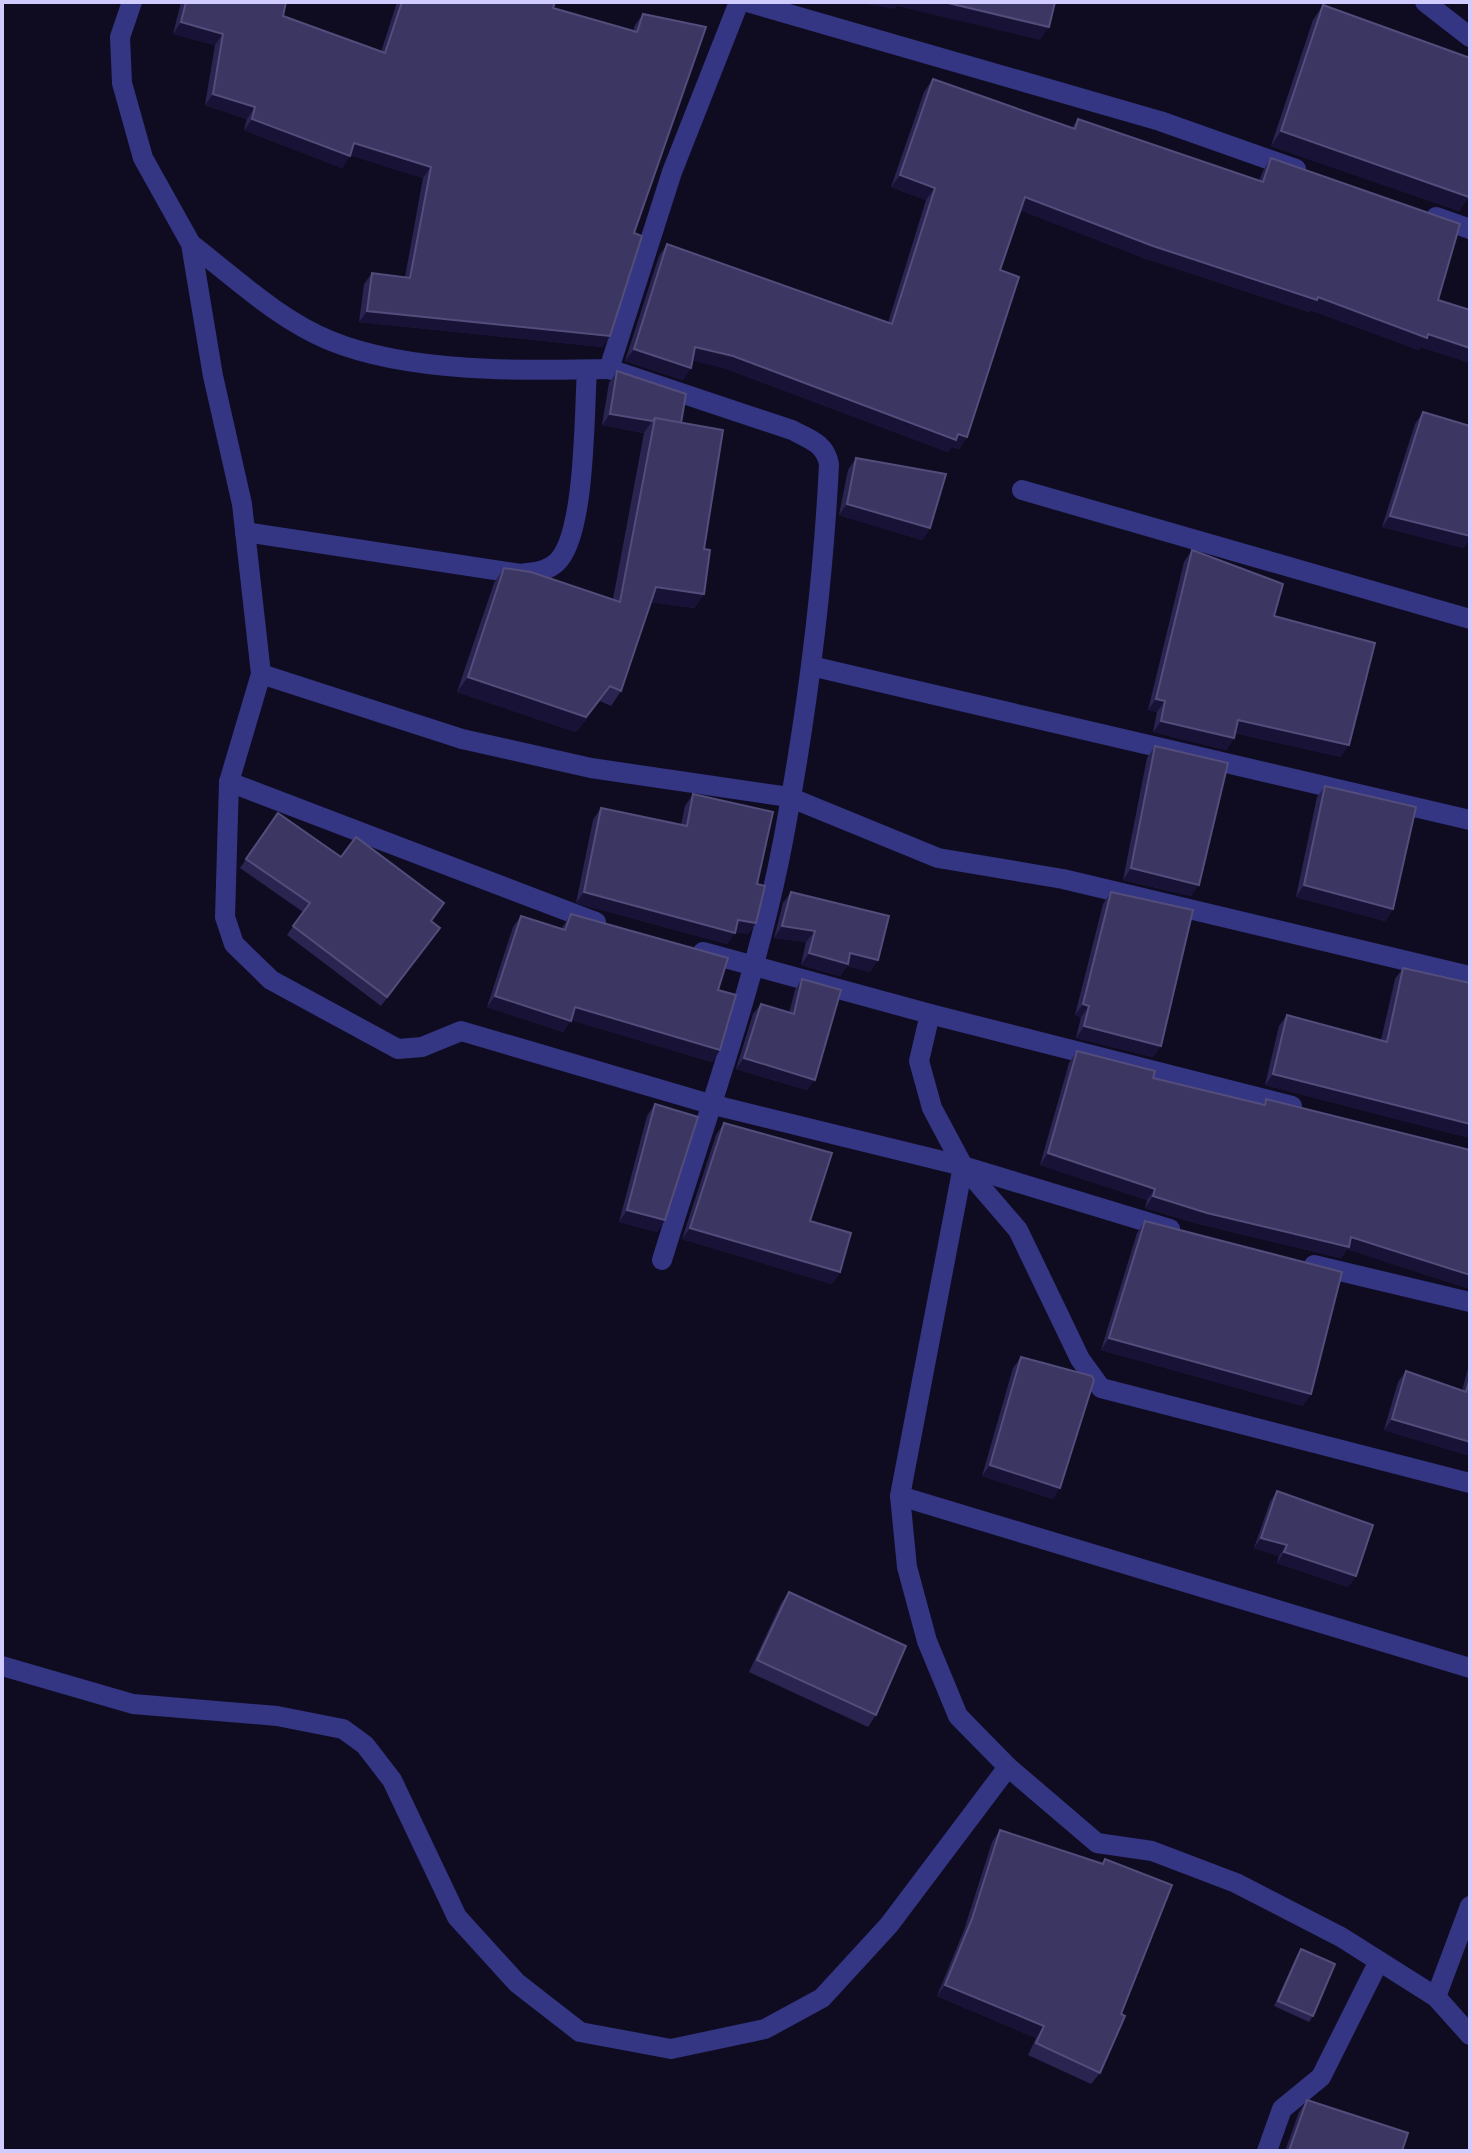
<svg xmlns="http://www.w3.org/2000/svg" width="1472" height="2153" viewBox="0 0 1472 2153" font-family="'Golos Text',sans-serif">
<rect width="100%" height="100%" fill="#0f0c22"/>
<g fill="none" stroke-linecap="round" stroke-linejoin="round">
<!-- minor -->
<g stroke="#343583" stroke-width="20">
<path d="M132,2L120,37L122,83L143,158L191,244L213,376L242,504L261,674L229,782L225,917L234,944L271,980L398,1049L422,1047L461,1031L710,1104L963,1166L1170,1229"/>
<path d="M747,2L1160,121L1296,169"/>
<path d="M1425,2L1470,37"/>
<path d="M1436,217L1470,229"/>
<path d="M191,244C235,278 279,320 331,341C410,373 524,371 609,369L672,172L739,2"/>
<path d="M609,369L792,430C809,439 825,443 829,464C823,588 807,713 784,836C757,980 705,1120 662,1260"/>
<path d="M1022,490L1470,619"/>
<path d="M245,532L521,574C533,572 546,572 556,563C586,537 584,412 587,370"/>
<path d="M811,666L1470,820"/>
<path d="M261,674L462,739L591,768L789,797L938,858L1063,879L1470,976"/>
<path d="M229,782L596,922"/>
<path d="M703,952L930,1014L1292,1106"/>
<path d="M930,1014L919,1061L932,1108L963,1166L1018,1230L1080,1359L1101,1388L1470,1483"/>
<path d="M963,1166L900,1496L907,1567L927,1641L958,1716L1008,1767L1097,1843L1152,1851L1236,1883L1341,1937L1436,1997L1470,2035"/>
<path d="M1314,1265L1470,1302"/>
<path d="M900,1496L1470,1668"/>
<path d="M2,1666L133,1704L277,1716L343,1729L365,1745L392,1780L457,1917L517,1983L580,2032L671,2049L765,2029L822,1998L889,1925L1008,1767"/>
<path d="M1436,1997L1470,1906"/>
<path d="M1267,2151L1282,2109L1321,2077L1379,1961"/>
</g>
</g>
<!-- wall -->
<g fill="#2a2450">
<path d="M181,2H286L283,16L381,52L397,2H555L553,8L633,31L635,25L643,14L634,233L610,336L602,347L359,322L364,284L372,273L405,277L423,178L350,155L342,168L244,130L247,119L205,105L215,45L173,34Z"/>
<path d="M1323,5L1470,58V200L1467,199L1459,211L1271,146L1313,20Z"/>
<path d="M933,79L1072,128L1078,119L1259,181L1263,171L1271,158L1438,300L1470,310V363L1421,347L1419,350L1310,310L1309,312L1144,258L1020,210L1000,270L967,437L959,449L952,447L948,452L724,368L692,360L683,380L625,361L659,256L667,244L888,323L926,200L891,187L924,92Z"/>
<path d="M617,371L681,423L704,549V594L694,608L651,602L621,691L611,706L600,701L576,732L457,692L494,583L504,568L613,599L644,433L602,425L609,383Z"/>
<path d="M1423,412L1464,548L1382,527L1415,424Z"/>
<path d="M856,458L930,528L922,540L839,515L848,470Z"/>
<path d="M1192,550L1274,616L1341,757L1235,733L1234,738L1226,750L1153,732L1157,712L1148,710L1184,562Z"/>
<path d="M1155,746L1191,896L1123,880L1147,758Z"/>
<path d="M1325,786L1393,909L1385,921L1296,897L1317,797Z"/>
<path d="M693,794L757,884L756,923L748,934L735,932L727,944L576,903L593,820L601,808L681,825L685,806Z"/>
<path d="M278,813L440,928L381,1006L287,935L303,912L240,868Z"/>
<path d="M791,892L870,972L847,966L840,976L801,965L806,942L774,938L783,903Z"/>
<path d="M1111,892L1153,1057L1076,1038L1081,1017L1075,1015L1103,904Z"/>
<path d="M571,914L718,990L720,1050L712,1062L571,1020L563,1032L487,1007L513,927L521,916L561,929Z"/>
<path d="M1403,968L1470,1138L1265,1085L1279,1026L1287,1015L1381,1040L1395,979Z"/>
<path d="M802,979L807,1090L736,1069L753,1014L761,1004L789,1013L795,990Z"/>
<path d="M1077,1051L1153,1078L1263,1104L1266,1099L1470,1150V1289L1347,1249L1341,1258L1199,1224L1145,1208L1147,1200L1040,1165L1069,1063Z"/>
<path d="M655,1104L665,1220L657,1232L619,1222L647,1116Z"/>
<path d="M724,1123L810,1221L840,1272L832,1284L682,1239L716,1135Z"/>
<path d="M1145,1221L1303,1406L1101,1350L1137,1233Z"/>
<path d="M1021,1357L1053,1499L982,1476L1013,1368Z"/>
<path d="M1470,1361V1456L1384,1430L1398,1382L1406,1371L1462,1391Z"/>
<path d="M1277,1491L1356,1576L1348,1587L1277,1563L1279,1556L1254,1548L1270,1502Z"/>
<path d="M789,1592L876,1715L868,1727L749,1672L781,1603Z"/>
<path d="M1000,1830L1101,1864L1105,1859L1121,2014L1100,2073L1091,2084L1028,2055L1036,2038L937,1996L964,1930L992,1842Z"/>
<path d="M1301,1949L1313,2016L1309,2022L1274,2006L1297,1955Z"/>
<path d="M1307,2100L1402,2151H1285L1299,2112Z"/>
</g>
<!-- shaded-wall -->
<g fill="#181336">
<path d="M854,2H944L1049,27L1040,40L897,6L895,9Z"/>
<path d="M181,22L223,34L215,45L173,34Z"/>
<path d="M213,94L255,107L247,119L205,105Z"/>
<path d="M252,119L350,156L342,168L244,130Z"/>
<path d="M1281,131L1470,188V200L1467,199L1459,211L1271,146Z"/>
<path d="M354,143L431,167L423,178L346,154Z"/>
<path d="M900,175L935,188L926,200L891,187Z"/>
<path d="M1025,197L1470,348V363L1421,347L1419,350L1310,310L1309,312L1144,258L1017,209Z"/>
<path d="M367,311L610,336L602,347L359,322Z"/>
<path d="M695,347L733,356L967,437L959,449L952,447L948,452L724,368L686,359Z"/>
<path d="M634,349L691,368L683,380L625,361Z"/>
<path d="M610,414L652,421L644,433L602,425Z"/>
<path d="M847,504L930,528L922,540L839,515Z"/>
<path d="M1390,516L1470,536V539L1464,548L1382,527Z"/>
<path d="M656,587L704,594L694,608L646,602Z"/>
<path d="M468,677L610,686L576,732L457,692Z"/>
<path d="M1156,699L1165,701L1157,712L1148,710Z"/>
<path d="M1238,720L1349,745L1341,757L1230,732Z"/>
<path d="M1161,721L1234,738L1226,750L1153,732Z"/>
<path d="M1131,868L1199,885L1191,896L1123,880Z"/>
<path d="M1304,885L1393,909L1385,921L1296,897Z"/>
<path d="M584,892L735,933L727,944L576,903Z"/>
<path d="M738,920L756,923L748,934L731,932Z"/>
<path d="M782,926L815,931L806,942L774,938Z"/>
<path d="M809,953H850L878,960L870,972L847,966L840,976L801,965Z"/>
<path d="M495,996L571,1021L563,1032L487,1007Z"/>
<path d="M1083,1004L1089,1006L1081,1017L1075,1015Z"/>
<path d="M575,1007L720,1050L712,1062L567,1019Z"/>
<path d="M1084,1026L1161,1046L1153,1057L1076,1038Z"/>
<path d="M744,1058L815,1080L807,1090L736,1069Z"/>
<path d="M1273,1074L1470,1124V1138L1265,1085Z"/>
<path d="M1048,1153L1155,1189L1147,1200L1040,1165Z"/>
<path d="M1153,1196L1351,1237L1470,1275V1289L1347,1249L1341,1258L1199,1224L1145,1208Z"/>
<path d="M627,1210L665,1220L657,1232L619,1222Z"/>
<path d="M690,1228L840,1272L832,1284L682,1239Z"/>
<path d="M1109,1338L1311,1394L1303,1406L1101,1350Z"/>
<path d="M1392,1419L1470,1442V1456L1384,1430Z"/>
<path d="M990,1465L1060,1488L1053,1499L982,1476Z"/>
<path d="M1261,1538L1287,1545L1279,1556L1254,1548Z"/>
<path d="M1284,1552L1356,1576L1348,1587L1277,1563Z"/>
<path d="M945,1985L1044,2026L1036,2038L937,1996Z"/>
</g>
<!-- building -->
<g fill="#3c3663" stroke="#534d7b" stroke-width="2">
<path d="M186,2H286L283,16L385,53L402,2H555L553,8L637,32L643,14L706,27L634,233L642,236L610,336L367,311L372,273L410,278L431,167L354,143L350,156L252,119L255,107L213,94L223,34L181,22Z"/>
<path d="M944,2H1055L1049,27Z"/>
<path d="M1323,5L1470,58L1469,197L1281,131Z"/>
<path d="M933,79L1075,129L1078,119L1263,182L1271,158L1460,224L1438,300L1470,310V348L1428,334L1427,338L1318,297L1317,300L1153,246L1025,197L1000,270L1019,277L967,437L958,434L956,440L733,356L695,347L691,368L634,349L667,244L892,324L935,188L900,175Z"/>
<path d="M617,371L686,394L681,423L655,418L652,421L610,414Z"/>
<path d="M1423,412L1470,426V536L1390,516Z"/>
<path d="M655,418L723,430L704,549L710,550L704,594L656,587L621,691L610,686L586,717L468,677L504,568L531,572L620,602Z"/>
<path d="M856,458L946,474L930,528L847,504Z"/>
<path d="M1192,550L1283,584L1274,616L1375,643L1349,745L1238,720L1234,738L1161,721L1165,701L1156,699Z"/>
<path d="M1155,746L1228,763L1199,885L1131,868Z"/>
<path d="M1325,786L1416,807L1393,909L1304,885Z"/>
<path d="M693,794L773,812L757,884L765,886L756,923L738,920L735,933L584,892L601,808L687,826Z"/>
<path d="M278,813L341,857L356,837L444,903L431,921L440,928L387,997L293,926L310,903L246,859Z"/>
<path d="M791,892L889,916L878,960L850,953L848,964L809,953L815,931L782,926Z"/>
<path d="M1111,892L1193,910L1161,1046L1084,1026L1089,1006L1083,1004Z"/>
<path d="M571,914L728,958L718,990L736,995L720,1050L575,1007L571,1021L495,996L521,916L565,930Z"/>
<path d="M1403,968L1470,983V1124L1273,1074L1287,1015L1387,1042Z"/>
<path d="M802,979L841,990L815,1080L744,1058L761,1004L794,1014Z"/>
<path d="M1077,1051L1155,1071L1153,1078L1265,1105L1266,1099L1470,1150V1275L1351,1237L1349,1247L1207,1213L1153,1196L1155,1189L1048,1153Z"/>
<path d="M655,1104L698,1117L665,1220L627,1210Z"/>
<path d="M724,1123L832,1153L810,1221L851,1233L840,1272L690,1228Z"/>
<path d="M1145,1221L1342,1272L1311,1394L1109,1338Z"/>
<path d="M1021,1357L1092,1376L1094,1380L1060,1488L990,1465Z"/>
<path d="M1406,1371L1466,1392L1470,1378V1442L1392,1419Z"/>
<path d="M1277,1491L1373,1525L1356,1576L1284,1552L1287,1545L1261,1538Z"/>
<path d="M789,1592L906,1646L876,1715L757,1660Z"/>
<path d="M1000,1830L1103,1864L1105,1859L1172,1885L1121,2014L1125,2016L1100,2073L1036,2043L1044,2026L945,1985L972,1919Z"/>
<path d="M1301,1949L1335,1964L1313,2016L1278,2001Z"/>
<path d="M1307,2100L1408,2133L1402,2151H1289Z"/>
</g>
<!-- border -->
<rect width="1472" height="2153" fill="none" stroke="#d0ccff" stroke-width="8"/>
</svg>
